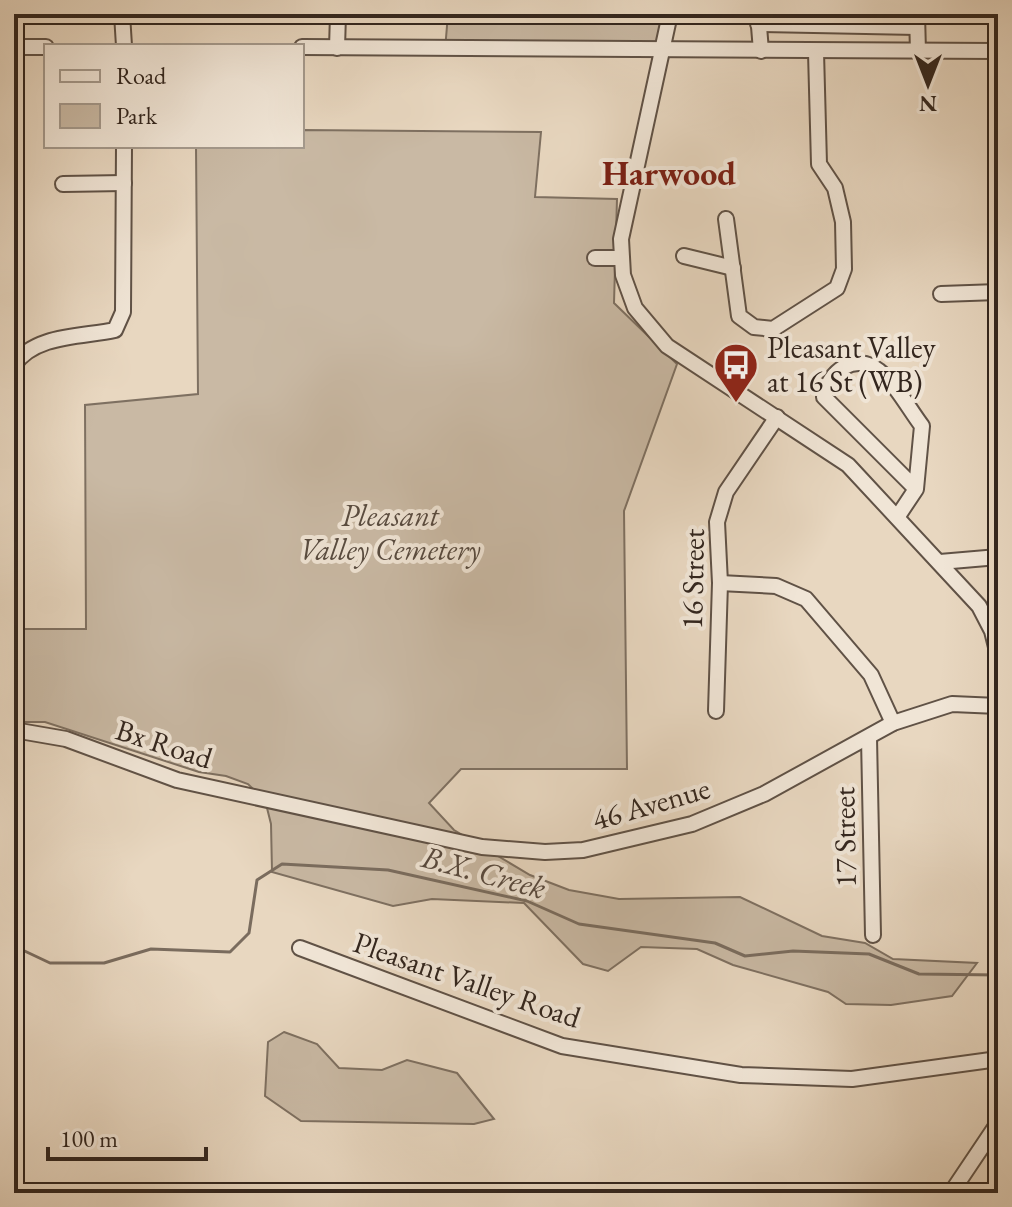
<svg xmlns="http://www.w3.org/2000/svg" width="1012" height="1207" viewBox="0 0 1012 1207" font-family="'EB Garamond',serif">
<rect width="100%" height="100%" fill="#e8d7c0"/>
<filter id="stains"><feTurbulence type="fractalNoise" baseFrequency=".0025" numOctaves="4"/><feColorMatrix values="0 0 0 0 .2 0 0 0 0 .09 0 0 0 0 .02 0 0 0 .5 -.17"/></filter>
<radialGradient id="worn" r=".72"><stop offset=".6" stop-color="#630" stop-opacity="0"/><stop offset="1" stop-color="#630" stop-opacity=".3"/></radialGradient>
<!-- green -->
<g fill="#c9b9a4" stroke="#7e7061" stroke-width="2">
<path d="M448,14H673L667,43L445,50Z"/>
<path d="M302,130L541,132L535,197L617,199L614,303L677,364L624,511L627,769H461L429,803L454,830L530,875L569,890L619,899L740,897L822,936L865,943L893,959L977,963L952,996L891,1005L846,1004L828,992L733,965L697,949L641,947L608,971L583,964L524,903L432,899L393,906L272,872L271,824L265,800L248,784L226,776L199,772L45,722H14V629H86L85,405L198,394L196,146H302Z"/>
<path d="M284,1032L317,1044L339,1068L382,1070L407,1060L457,1073L494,1119L474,1124L301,1121L265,1096L268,1042Z"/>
</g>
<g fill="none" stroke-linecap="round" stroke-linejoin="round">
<!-- stream -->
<path stroke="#7a6c5e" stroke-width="3" d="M14,946L50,963H104L151,949L230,952L249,933L257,880L282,864L388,870L527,901L579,924L715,943L745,956L793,951L869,954L919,974L998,975"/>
<!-- minor casing -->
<g stroke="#605246" stroke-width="18">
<g id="minor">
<path d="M122,14L124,46"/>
<path d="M670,14L621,239L623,275L635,308L667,346L848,465L979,606L992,631L998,655"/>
<path d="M758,14L761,51"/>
<path d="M917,14L918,52"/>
<path d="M758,24L917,27"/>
<path d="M14,47H46"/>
<path d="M302,47L998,51"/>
<path d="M337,48L338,14"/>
<path d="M63,184L124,183"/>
<path d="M726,219L739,316L754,327L773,329L837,288L844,269L843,222L835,188L819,164L816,52"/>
<path d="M684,256L733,268"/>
<path d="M595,258H621"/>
<path d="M941,294L998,292"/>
<path d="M14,365C35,334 83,337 115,330L123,312L124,146"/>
<path d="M898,516L916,489L922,426C909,409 896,384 879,371C855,351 828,372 824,397L916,489"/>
<path d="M940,562L998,557"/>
<path d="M720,583L776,586L806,599L871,675L893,723"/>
<path d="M716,711L720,583L717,522L726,492L777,417"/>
<path d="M14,730L66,739L177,780L482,847L545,852L583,850L692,824L764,794L893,723L952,704L998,706"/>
<path d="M869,738L873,935"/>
<path d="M300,948L562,1046L741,1075L852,1079L998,1059"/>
<path d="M951,1193L998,1123"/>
</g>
</g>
<!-- minor -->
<use href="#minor" stroke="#f0e5d6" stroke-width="14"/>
</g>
<!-- icons -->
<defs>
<g id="bus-pin" transform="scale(2.3)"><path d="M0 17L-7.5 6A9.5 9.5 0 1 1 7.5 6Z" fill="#8f2418" stroke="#f0e5d6"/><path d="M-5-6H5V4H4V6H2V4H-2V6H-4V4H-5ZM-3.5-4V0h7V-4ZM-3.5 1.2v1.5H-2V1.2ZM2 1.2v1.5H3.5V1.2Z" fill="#fff"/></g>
</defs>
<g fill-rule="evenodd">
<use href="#bus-pin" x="736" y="365"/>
</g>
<g text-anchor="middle" stroke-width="8" stroke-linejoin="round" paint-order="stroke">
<!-- poi labels -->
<g font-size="30" fill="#33261e" stroke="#f0e5d6" text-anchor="start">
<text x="767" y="358">Pleasant Valley<tspan x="767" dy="34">at 16 St (WB)</tspan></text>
</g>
<!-- park labels -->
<g font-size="30" font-style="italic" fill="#584b40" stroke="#f0e5d6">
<text x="390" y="526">Pleasant<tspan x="390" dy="34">Valley Cemetery</tspan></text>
</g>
<!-- street labels -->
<g font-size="30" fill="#33261e" stroke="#f0e5d6">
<text transform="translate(693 579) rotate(-89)" y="10">16 Street</text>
<text transform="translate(164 744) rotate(18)" y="10">Bx Road</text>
<text transform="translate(651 804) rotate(-16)" y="10">46 Avenue</text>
<text transform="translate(845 837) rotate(-91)" y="10">17 Street</text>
<text transform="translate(467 980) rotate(19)" y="10">Pleasant Valley Road</text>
</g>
<!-- water labels -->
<g font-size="32" font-style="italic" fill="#57493e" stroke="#f0e5d6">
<text transform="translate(484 872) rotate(15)" y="11">B.X. Creek</text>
</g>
<!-- quarter labels -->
<g font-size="34" font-weight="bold" fill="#7a1f14" stroke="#f0e5d6">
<text x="669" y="185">Harwood</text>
</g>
</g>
<!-- margin -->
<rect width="1012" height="1207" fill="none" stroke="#e8d7c0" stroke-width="48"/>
<rect x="16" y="16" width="980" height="1175" fill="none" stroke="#33261e" stroke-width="4"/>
<rect x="24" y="24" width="964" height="1159" fill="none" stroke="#33261e" stroke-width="2"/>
<!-- legend -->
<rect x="44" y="44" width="260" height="104" fill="#f0e5d6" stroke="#a4998c" stroke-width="2"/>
<rect x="60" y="70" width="40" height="12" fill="#f0e5d6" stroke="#a4998c" stroke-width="2"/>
<text x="116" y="84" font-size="24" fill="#33261e">Road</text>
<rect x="60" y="104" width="40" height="24" fill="#c9b9a4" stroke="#a4998c" stroke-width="2"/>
<text x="116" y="124" font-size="24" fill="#33261e">Park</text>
<!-- north arrow -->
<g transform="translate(928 84) rotate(180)" stroke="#f0e5d6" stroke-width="6" paint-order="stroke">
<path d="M0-6L14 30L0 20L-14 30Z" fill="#33261e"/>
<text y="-12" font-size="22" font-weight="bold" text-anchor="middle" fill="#33261e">N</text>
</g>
<!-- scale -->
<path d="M48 1147v12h158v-12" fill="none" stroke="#33261e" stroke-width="4"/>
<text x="60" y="1147" font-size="24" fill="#33261e" stroke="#f0e5d6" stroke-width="6" paint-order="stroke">100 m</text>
<rect width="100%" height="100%" filter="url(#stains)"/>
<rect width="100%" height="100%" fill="url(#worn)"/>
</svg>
